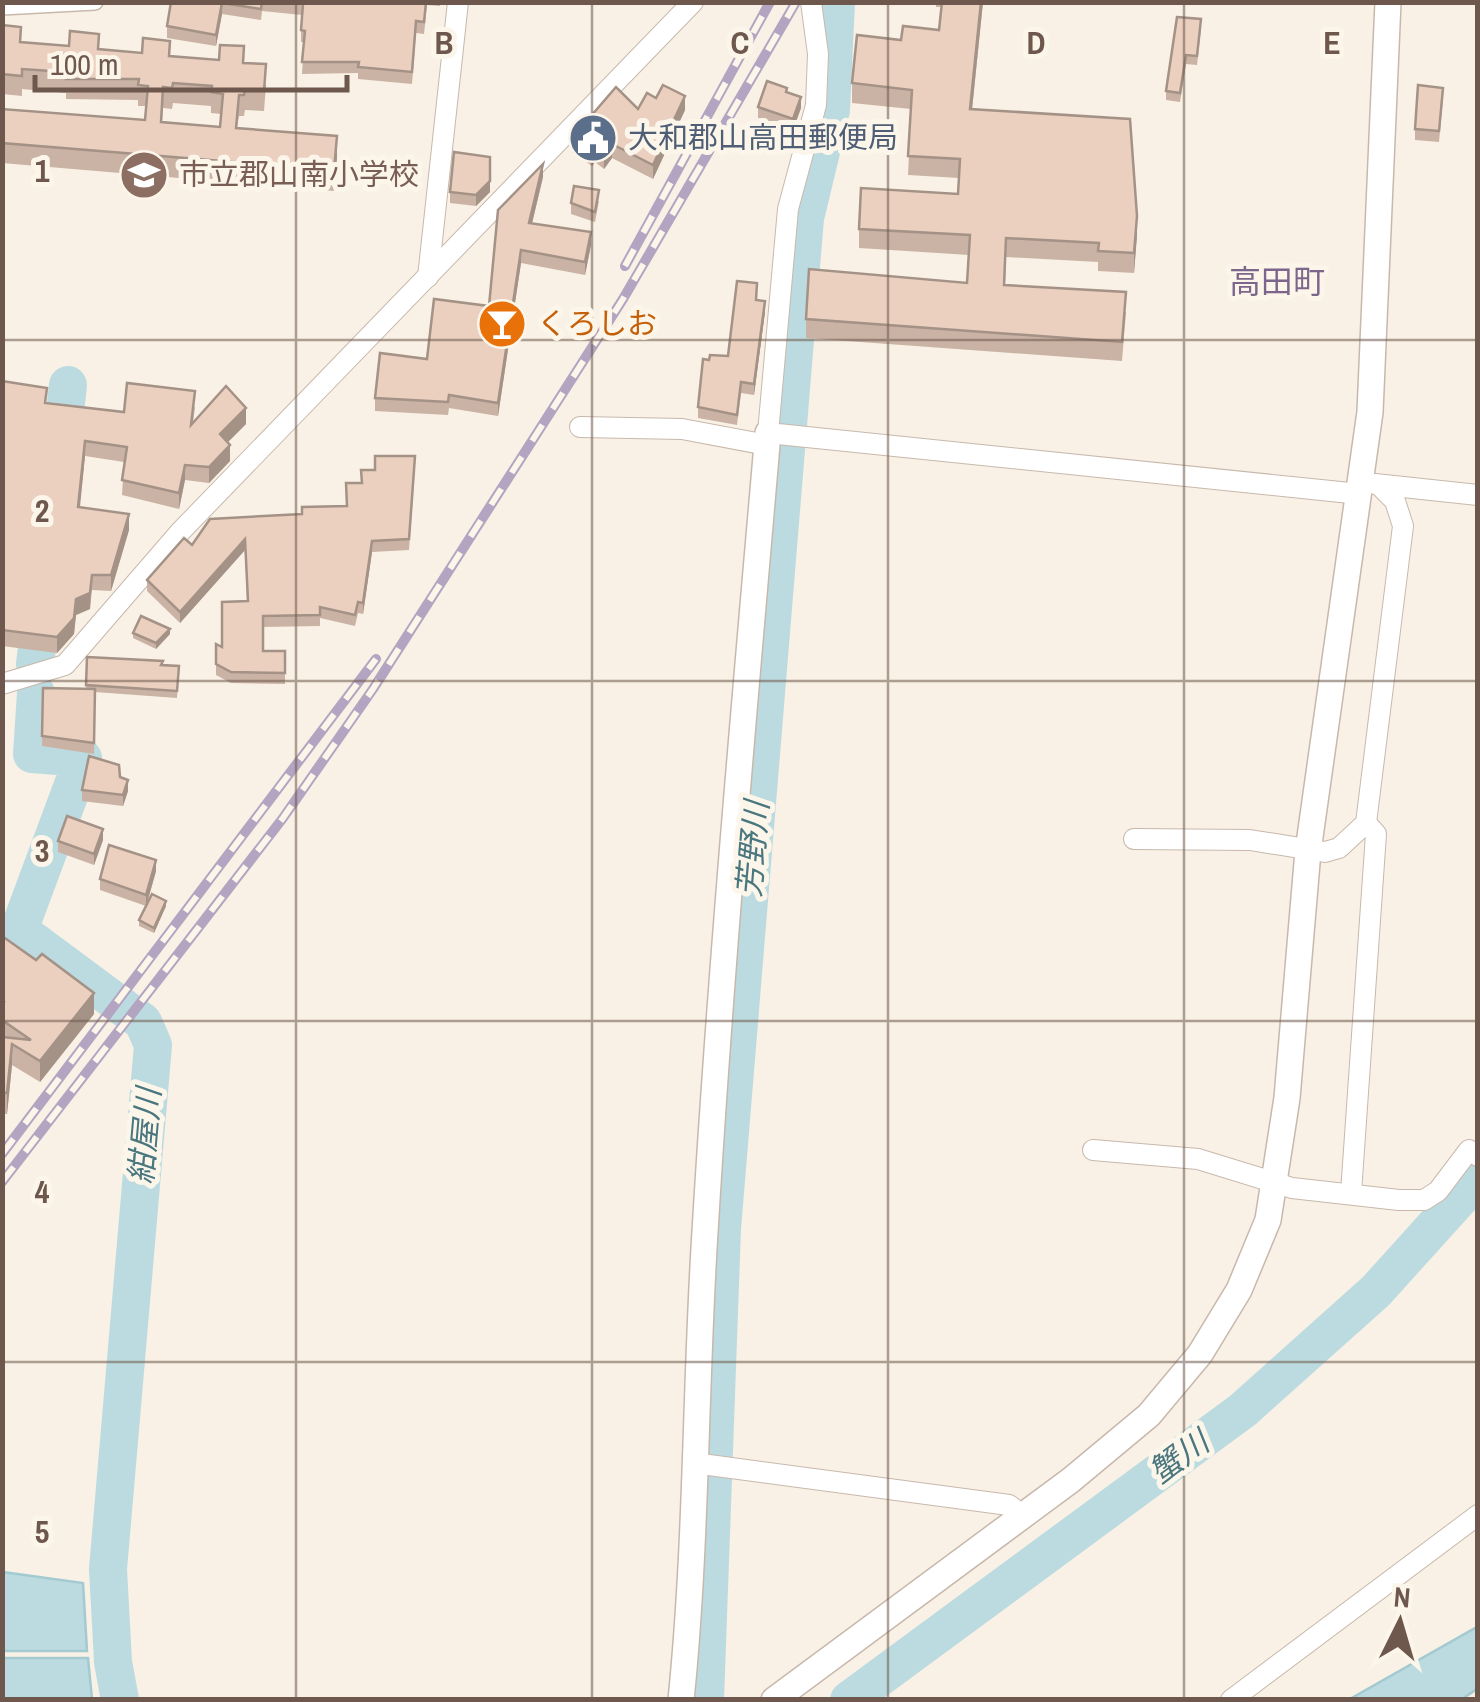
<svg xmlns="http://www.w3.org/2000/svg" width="1480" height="1702" viewBox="0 0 1480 1702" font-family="'Archivo Narrow','Noto Sans JP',sans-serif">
<rect width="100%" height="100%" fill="#f9f1e5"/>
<!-- water -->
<g fill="#bcdbe0" stroke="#a3cad0" stroke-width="2.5">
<path d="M3,1572L83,1583L87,1651H3Z"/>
<path d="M1477,1627V1689L1462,1699H1350Z"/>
<path d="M3,1658H88L92,1699H3Z"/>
</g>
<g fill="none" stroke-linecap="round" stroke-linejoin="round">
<!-- stream -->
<path stroke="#a3cad0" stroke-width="6" d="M2,919L19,930"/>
<!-- river -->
<g stroke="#bcdbe0" stroke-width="38">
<path d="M60,457L68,385"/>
<path d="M35,664L43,601"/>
<path d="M36,693L32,754L83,758L19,930L143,1022L153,1045L108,1569L113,1662L120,1700"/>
<path d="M705,1700L722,1229L805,218L831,110L836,2"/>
<path d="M849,1700L1243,1410L1376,1291L1478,1178"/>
</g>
<!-- pedestrian casing -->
<g stroke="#c8b8ac" stroke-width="18">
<path id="pedestrian" d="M2,7L95,2"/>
</g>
<!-- minor casing -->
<g stroke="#c8b8ac" stroke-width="22">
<g id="minor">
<path d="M811,2L818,54L816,105L788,209L768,433L1360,494"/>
<path d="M428,277L458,2"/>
<path d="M580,427L682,429L767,445"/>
<path d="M1375,484L1478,495"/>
<path d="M2,684L65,665L180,532L693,2"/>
<path d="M1134,839L1250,840L1325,852L1339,848L1366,823L1403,526L1395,501L1379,485"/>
<path d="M1093,1150L1198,1159L1292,1188L1399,1200H1424L1438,1191L1469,1150L1478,1156"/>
<path d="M1351,1193L1376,834L1366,823"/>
<path d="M694,1463L1009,1505L1022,1515"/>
<path d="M1231,1700L1478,1515"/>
</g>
</g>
<!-- tertiary casing -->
<g stroke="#c8b8ac" stroke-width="28">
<g id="tertiary">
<path d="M681,1700C697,1544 695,1388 705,1232C721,965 745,699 768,433"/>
<path d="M774,1700L1071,1480L1149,1415L1200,1354L1239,1290L1268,1220L1287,1098L1308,851L1370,412L1388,2"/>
</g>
</g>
<!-- pedestrian -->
<use href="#pedestrian" stroke="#fff" stroke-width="15"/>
<!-- minor -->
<use href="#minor" stroke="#fff" stroke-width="20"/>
<!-- tertiary -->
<use href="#tertiary" stroke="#fff" stroke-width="25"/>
<!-- rail casing -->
<g stroke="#b3a5c1" stroke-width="10">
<g id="rail">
<path d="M625,266L770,2"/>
<path d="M2,1154L376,659"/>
<path d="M2,1182L283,818L373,689L623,299L796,2"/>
</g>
</g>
<!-- rail -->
<use href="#rail" stroke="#fcf5ea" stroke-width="6" stroke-dasharray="19" stroke-linecap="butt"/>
</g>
<!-- wall -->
<g fill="#cab3a5" fill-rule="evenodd">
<path d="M171,2H440V6L427,5L424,34L416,33L412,84L358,79V73L302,74L304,42H301V30L302,15L262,11L261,20L222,14L216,46L167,38V26Z"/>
<path d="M936,2H983L972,109L1137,235L1134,273L1098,271V262L1006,257L1005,285L1126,312L1122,361L806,338V319L967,283L969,255L859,248V229L958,194L959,178L908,175L911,109L852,103V83L901,40L939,30L942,7H936Z"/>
<path d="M2,25L21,42L244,63L266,85L264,111L245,110L244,116H239L237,128L337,157L334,191L2,163V109L145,120L146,106H138V100L66,99V93L22,89V96L2,94ZM173,103L211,106V113L221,114L220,127L162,122L163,108L172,109Z"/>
<path d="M1201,29L1197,65L1186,64L1180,102L1166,100V91Z"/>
<path d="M787,92L801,108L793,130L758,118V107Z"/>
<path d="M1443,98L1439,142L1415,140V129Z"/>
<path d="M638,109L685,110L653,179L612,158L604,169L595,162L592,166L572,152V138Z"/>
<path d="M543,177L532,223L591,245L585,275L521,263L498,416L449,408L448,415L375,411V398L427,359L489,306Z"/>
<path d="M450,192H490L476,206L450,203Z"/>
<path d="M599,201L595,222L571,214V203Z"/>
<path d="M757,300L765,312L754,395L741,393L737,425L698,418V407L728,356Z"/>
<path d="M2,381L47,404L124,412L195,407L193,423L246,424L228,442L230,461L209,483L185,480L179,509L122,495L124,462L85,456L80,508L129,530L111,591L92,590L90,609L76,615L74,634L57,653L2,646Z"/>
<path d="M415,467L409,550L372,552L363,614L358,613L355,626L320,618V626L263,627V651H285V684L231,683L216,675V644L222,647L247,601L245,550L180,623L147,591V580L192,545L302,514L347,506L361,483Z"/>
<path d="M133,633L170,634L156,649L133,638Z"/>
<path d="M87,657L179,666L177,698L95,692L94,754L42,746L43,688L86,689Z"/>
<path d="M82,790L128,791L123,806L82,801Z"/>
<path d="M103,840L94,865L58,852V841Z"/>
<path d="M156,871L147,904L166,906L154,933L139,926V920L146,906L100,890V879Z"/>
<path d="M2,936L94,1014L40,1082L12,1065L7,1114H2Z"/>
</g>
<!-- shaded-wall -->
<g fill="#a49286">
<path d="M981,2H983L970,129V109Z"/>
<path d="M222,3V14L216,46V35Z"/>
<path d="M685,96V110L653,179V165Z"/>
<path d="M801,97V108L793,130V119Z"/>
<path d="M337,136V157L334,191V170Z"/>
<path d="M612,144V158L604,169V155Z"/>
<path d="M595,148V162L592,166V152Z"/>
<path d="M543,164V177L529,236V223Z"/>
<path d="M490,181V192L476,206V195Z"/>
<path d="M1137,216V235L1134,273V253Z"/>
<path d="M591,232V245L585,275V262Z"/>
<path d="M521,250V263L498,416V403Z"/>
<path d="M765,301V312L754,395V384Z"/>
<path d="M246,408V424L220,450V434Z"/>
<path d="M85,441V456L78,523V507Z"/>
<path d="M230,445V461L209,483V467Z"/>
<path d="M185,465V480L179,509V493Z"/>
<path d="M129,514V530L111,591V575Z"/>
<path d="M245,539V550L180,623V612Z"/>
<path d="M372,541V552L363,614V603Z"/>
<path d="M92,575L90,609L76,615L74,634L57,653V637L76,599Z"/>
<path d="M170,629V634L156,649V643Z"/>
<path d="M128,780V791L123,806V795Z"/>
<path d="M103,829V840L94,865V854Z"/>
<path d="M156,860V871L146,906V895Z"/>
<path d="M166,901V906L154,933V928Z"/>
<path d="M94,993V1014L40,1082V1061Z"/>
<path d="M12,1044V1065L7,1114V1093Z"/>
</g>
<!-- building -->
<g fill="#ebd0c0" stroke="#a49286" stroke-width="2.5" fill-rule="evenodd">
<path d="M171,2H262L261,9L222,3L216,35L167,26Z"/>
<path d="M291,2H426L424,22L416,21L412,72L358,67L359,62H302L305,31L301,30L303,4Z"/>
<path d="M942,2H981L970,109L1130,119L1137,216L1134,253L1098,251L1099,243L1006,238L1004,285L1126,292L1122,342L806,319L809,269L967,283L970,235L859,229L861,188L958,194L960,159L908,156L912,90L852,83L857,35L901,40L903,26L939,30Z"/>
<path d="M1177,17L1201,19L1197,56L1186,55L1180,93L1166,91Z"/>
<path d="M2,25L21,27L20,42L69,46L70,31L99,34L98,49L142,53L143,38L170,41L169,56L219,60L220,45L244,46L243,63L266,64L264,91L245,89L244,95H239L236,128L337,136L334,170L2,143V109L145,120L148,86L138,85L139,79H66V72L22,69V76L2,74ZM173,83L212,86L211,92L223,94L220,127L161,122L163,87L172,88Z"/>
<path d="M767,81L787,88L786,92L801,97L793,119L758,107Z"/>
<path d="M663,85L685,96L653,165L612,144L604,155L595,148L592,152L572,138L616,87L638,109L647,93L656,98Z"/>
<path d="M1418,85L1443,88L1439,131L1415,129Z"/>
<path d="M454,152L490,157V181L476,195L450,192Z"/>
<path d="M543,164L529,223L591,232L585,262L521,250L498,403L449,395L448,402L375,398L380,353L427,359L434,299L489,306L498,210Z"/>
<path d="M574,186L599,190L595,212L571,203Z"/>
<path d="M737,281L757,283L756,300L765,301L754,384L741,382L737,415L698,407L703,359L709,360L710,355L728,356Z"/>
<path d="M2,381L47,388L45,403L124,412L127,383L195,391L191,425L226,386L246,408L220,434L230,445L209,467L185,465L179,493L122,480L127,447L85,441L78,507L129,514L111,575H92L90,593L76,599L74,618L57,637L2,630Z"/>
<path d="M375,456H415L409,539L372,541L363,603L358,602L355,615L320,607V615L263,616V651H285V673L231,672L216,664V644L222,647V602L248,601L245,539L180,612L147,580L184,538L192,545L210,519L302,514V507L347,506L346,483H362L361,470H375Z"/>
<path d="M141,616L170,629L156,643L133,633Z"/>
<path d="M87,657L163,661L161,665L179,666L177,691L86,685Z"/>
<path d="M43,688L95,689L94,743L42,736Z"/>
<path d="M89,756L119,765L120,777L128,780L123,795L82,790Z"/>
<path d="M67,816L103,829L94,854L58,841Z"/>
<path d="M109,845L156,860L146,895L100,879Z"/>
<path d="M152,894L166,901L154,928L139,920Z"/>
<path d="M2,936L36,960L42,954L94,993L40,1061L12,1044L7,1093L2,1092V1037L31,1040L2,1020V1005L4,1002L2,1001Z"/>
</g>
<!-- grid -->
<path fill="none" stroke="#6e584d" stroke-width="2.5" stroke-opacity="0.55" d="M296,2V1700M592,2V1700M888,2V1700M1184,2V1700M2,340H1478M2,681H1478M2,1021H1478M2,1362H1478"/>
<!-- icons -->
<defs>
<g id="civic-disc" transform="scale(2.5)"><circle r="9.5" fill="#5c6f8a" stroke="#fcf5ea"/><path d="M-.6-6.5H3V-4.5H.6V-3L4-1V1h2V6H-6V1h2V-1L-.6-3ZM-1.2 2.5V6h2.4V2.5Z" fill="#fff"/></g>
<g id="school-disc" transform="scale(2.5)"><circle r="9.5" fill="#8d6e63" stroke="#fcf5ea"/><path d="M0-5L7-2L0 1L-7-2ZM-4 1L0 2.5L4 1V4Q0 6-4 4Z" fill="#fff"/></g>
<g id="bar-disc" transform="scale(2.5)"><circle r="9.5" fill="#e8710a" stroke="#fcf5ea"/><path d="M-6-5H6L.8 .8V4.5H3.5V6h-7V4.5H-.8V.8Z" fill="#fff"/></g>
</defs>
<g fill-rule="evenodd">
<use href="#civic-disc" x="593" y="138"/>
<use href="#school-disc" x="144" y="175"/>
<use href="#bar-disc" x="502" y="324"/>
</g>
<g text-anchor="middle" stroke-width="10" stroke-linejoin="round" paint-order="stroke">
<!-- service labels -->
<g font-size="30" fill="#4e5e75" stroke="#fcf5ea" text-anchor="start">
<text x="628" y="148">大和郡山高田郵便局</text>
</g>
<!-- education labels -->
<g font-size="30" fill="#785e54" stroke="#fcf5ea" text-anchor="start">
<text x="179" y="185">市立郡山南小学校</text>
</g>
<!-- food labels -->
<g font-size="30" fill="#c56008" stroke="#fcf5ea" text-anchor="start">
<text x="537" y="334">くろしお</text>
</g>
<!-- neighbourhood labels -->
<g font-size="32" fill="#7d668b" stroke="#fcf5ea">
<text x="1277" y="293">高田町</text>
</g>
<!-- water labels -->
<g font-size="32" font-style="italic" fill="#4a777f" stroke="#fcf5ea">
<text transform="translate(753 849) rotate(-85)" y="11">芳野川</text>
<text transform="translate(145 1136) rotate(-85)" y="11">紺屋川</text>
<text transform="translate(1179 1457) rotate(-36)" y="11">蟹川</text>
</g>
</g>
<g font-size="32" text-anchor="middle" font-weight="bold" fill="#6e584d" stroke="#fcf5ea" stroke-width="10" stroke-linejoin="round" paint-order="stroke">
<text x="444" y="54">B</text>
<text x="740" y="54">C</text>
<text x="1036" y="54">D</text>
<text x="1332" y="54">E</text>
<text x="42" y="182">1</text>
<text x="42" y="522">2</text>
<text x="42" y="862">3</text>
<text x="42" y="1203">4</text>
<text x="42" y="1543">5</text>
</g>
<!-- border -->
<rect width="1480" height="1702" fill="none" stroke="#6e584d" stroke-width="10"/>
<!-- north arrow -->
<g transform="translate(1400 1622) rotate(5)" stroke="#fcf5ea" stroke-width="8" paint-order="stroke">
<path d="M0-8L18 38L0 25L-18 38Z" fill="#6e584d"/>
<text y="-15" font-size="28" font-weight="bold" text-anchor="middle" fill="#6e584d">N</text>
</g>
<!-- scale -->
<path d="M35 75v15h312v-15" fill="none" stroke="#6e584d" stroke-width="5"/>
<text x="50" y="75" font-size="30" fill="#6e584d" stroke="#fcf5ea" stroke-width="8" paint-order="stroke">100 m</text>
</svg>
